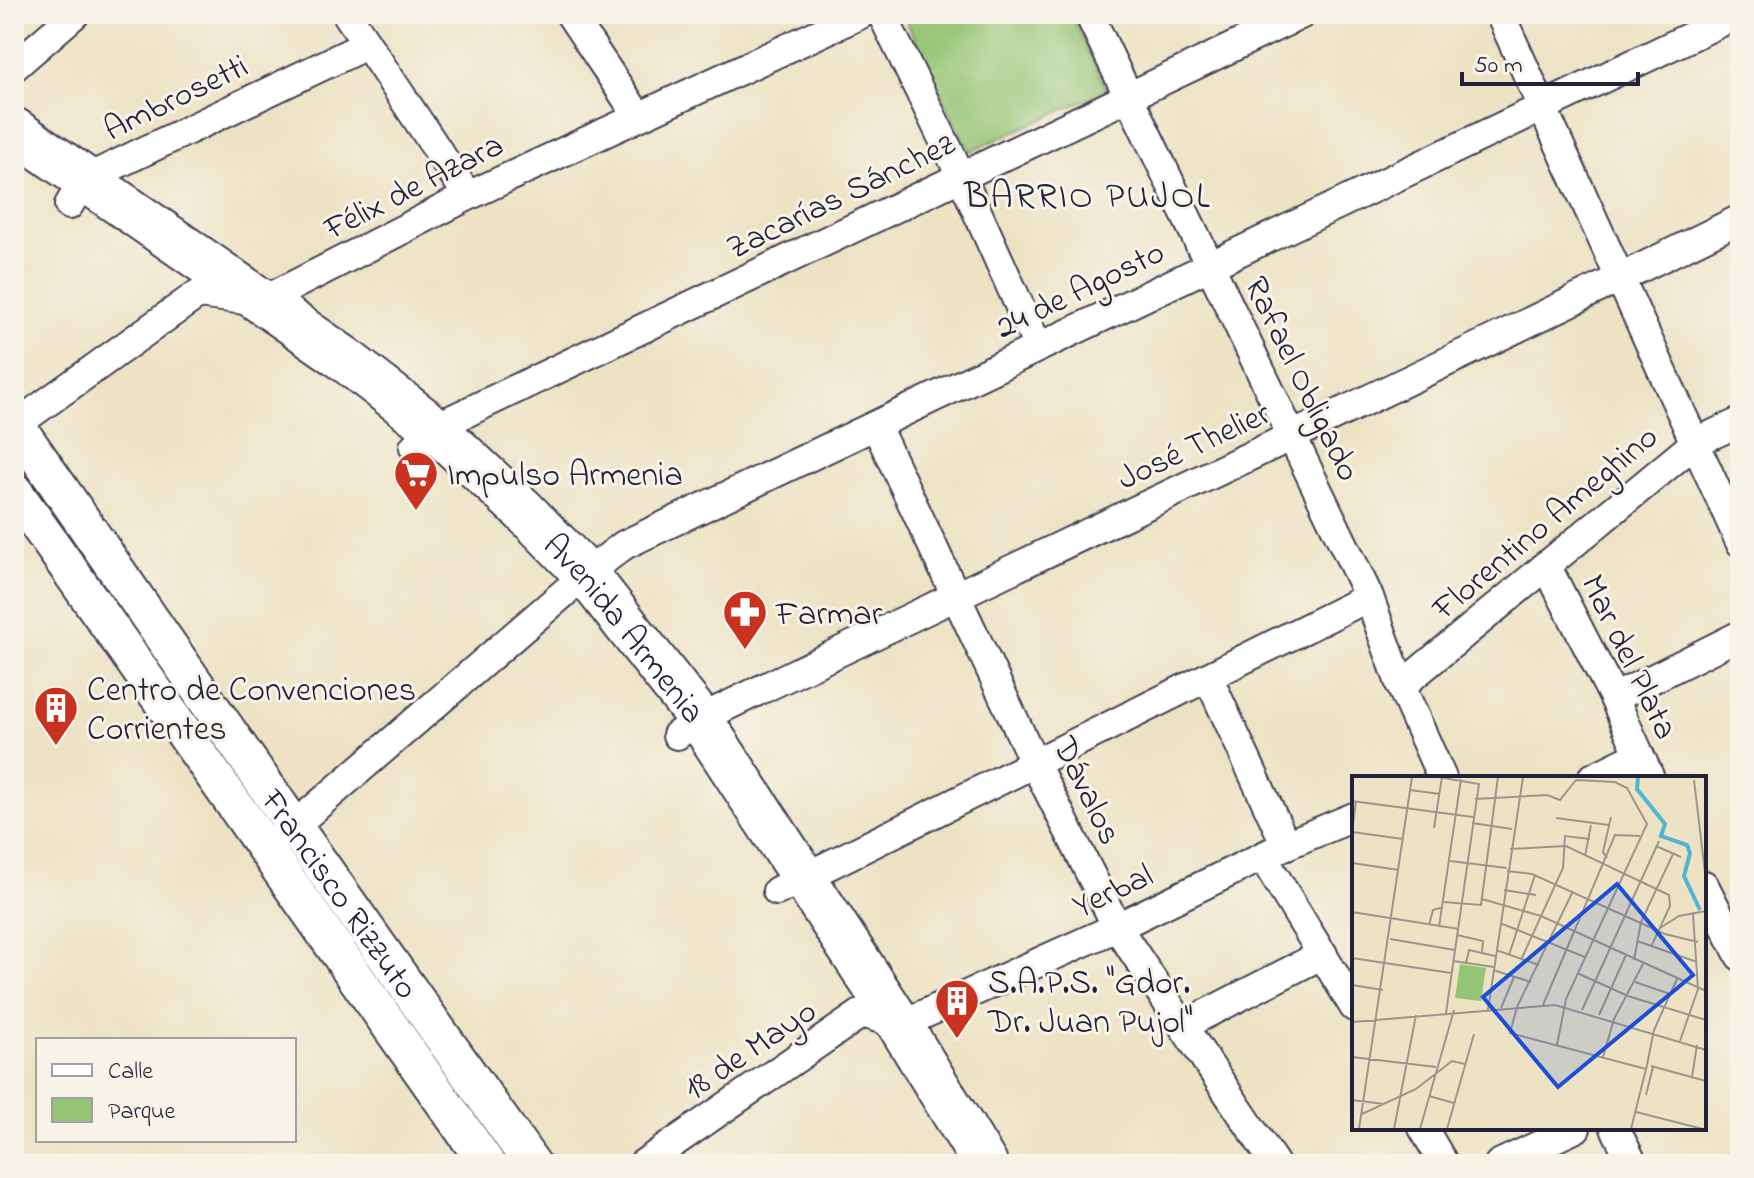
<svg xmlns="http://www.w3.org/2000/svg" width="1754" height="1178" viewBox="0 0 1754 1178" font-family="'Indie Flower',sans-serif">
<rect width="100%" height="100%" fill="#f7f3e8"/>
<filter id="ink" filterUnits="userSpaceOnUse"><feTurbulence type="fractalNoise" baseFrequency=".0125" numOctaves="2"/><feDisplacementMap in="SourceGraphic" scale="16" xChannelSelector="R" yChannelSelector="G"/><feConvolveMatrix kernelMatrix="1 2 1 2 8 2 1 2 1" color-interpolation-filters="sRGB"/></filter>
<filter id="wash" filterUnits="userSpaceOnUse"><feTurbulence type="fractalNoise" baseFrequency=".006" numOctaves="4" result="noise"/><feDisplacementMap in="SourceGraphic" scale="32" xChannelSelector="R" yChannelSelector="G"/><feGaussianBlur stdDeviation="1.8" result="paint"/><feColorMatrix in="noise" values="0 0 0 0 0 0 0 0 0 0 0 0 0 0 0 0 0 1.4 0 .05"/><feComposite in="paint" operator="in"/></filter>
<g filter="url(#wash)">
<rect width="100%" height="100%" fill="#ede2c4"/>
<!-- green -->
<path fill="#95c474" stroke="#5c7358" stroke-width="2" d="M903,14H1071L1107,90L969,152Z"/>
</g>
<g filter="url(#ink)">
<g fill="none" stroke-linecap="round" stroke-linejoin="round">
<!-- minor casing -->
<g stroke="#403f50" stroke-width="32">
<g id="minor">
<path d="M347,14L468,196"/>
<path d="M570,14L638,116"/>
<path d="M882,14L961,176L1038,347"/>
<path d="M1089,14L1369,597L1401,686L1442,778"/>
<path d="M1500,14L1740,542"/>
<path d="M14,67L75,14"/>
<path d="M69,205L84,180L366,45"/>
<path d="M14,426L198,294L261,302L468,196L861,14"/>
<path d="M876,426L1034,762L1117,927L1275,1164"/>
<path d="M414,447L434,428L1302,14"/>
<path d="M1546,565L1614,698L1650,778"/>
<path d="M1208,677L1286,845"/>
<path d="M1401,686L1696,442L1740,422"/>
<path d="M1614,698L1740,635"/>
<path d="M677,735L700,719C1046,551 1395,390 1740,219"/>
<path d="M1592,778L1639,755"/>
<path d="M279,839L586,574L624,545L1738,14"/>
<path d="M1263,857L1354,1007"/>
<path d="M1704,885L1740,956"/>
<path d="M777,891L1369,597"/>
<path d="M1184,1025L1323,954"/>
<path d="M1423,1128L1444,1164"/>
<path d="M1615,1128L1633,1164"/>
<path d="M643,1164L862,1013L900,1025L1117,927L1286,845L1354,817"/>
<path d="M1499,1164L1576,1128"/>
</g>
</g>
<!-- tertiary casing -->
<g stroke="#403f50" stroke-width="40">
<g id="tertiary">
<path id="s1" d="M16,425L295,828L532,1164"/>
<path d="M14,491L487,1164"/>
</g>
</g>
<!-- primary casing -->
<g stroke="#403f50" stroke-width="48">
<g id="primary">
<path id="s2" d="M14,130L342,357L434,428L523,510L586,574L700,719L900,1025L985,1164"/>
</g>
</g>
<!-- minor -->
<use href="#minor" stroke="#fff" stroke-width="28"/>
<!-- tertiary -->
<use href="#tertiary" stroke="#fff" stroke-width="36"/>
<!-- primary -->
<use href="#primary" stroke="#fff" stroke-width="44"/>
</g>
</g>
<!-- icons -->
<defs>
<g id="supermarket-pin" transform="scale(2.3)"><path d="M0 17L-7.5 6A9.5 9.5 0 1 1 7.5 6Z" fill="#c8321e" stroke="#f7f3e8"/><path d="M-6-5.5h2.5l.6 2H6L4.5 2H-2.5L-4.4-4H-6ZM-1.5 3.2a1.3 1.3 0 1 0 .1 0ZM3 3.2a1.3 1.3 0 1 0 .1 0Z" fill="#fff"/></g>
<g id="pharmacy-pin" transform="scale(2.3)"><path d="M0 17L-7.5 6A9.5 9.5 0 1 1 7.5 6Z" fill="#c8321e" stroke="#f7f3e8"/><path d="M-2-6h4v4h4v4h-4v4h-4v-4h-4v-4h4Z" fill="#fff"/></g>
<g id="building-pin" transform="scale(2.3)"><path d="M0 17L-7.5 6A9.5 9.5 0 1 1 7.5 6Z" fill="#c8321e" stroke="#f7f3e8"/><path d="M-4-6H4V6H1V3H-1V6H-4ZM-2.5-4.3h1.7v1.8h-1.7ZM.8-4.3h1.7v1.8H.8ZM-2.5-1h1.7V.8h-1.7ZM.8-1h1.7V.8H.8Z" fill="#fff"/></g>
</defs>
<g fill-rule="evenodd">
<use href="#supermarket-pin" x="416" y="473"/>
<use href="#pharmacy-pin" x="745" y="612"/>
<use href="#building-pin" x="56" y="708"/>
<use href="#building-pin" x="957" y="1001"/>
</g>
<g text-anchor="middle" stroke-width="6" stroke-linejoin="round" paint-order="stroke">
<!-- street labels -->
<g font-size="34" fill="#22223b" stroke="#f7f3e8">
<text transform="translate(175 96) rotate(-26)" y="12">Ambrosetti</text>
<text transform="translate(413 185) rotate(-27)" y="12">Félix de Azara</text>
<text transform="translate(840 194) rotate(-26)" y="12">Zacarías Sánchez</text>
<text transform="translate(1079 288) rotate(-26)" y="12">24 de Agosto</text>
<text transform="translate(1304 378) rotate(64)" y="12">Rafael Obligado</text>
<text transform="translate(1193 444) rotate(-25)" y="12">José Thelier</text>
<text transform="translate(1544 521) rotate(-40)" y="12">Florentino Ameghino</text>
<text dy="12" stroke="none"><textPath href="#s2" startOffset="792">Avenida Armenia</textPath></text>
<text transform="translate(1631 656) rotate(64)" y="12">Mar del Plata</text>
<text transform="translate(1089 790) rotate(64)" y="12">Dávalos</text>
<text transform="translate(1112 889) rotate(-25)" y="12">Yerbal</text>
<text dy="12" stroke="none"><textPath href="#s1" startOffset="570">Francisco Rizzuto</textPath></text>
<text transform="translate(749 1048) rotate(-34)" y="12">18 de Mayo</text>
</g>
<!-- poi labels -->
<g font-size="34" fill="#22223b" stroke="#f7f3e8" text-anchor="start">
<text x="447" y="485">Impulso Armenia</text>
<text x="776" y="624">Farmar</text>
<text x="87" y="700">Centro de Convenciones<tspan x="87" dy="39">Corrientes</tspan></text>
<text x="988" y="993">S.A.P.S. "Gdor.<tspan x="988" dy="39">Dr. Juan Pujol"</tspan></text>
</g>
<!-- neighbourhood labels -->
<g font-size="36" letter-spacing="2" fill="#22223b" stroke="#f7f3e8">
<text x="1088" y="207">BARRIO PUJOL</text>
</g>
</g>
<!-- overview -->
<g transform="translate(1352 776)">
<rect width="354" height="354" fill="#ede2c4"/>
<path d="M108,188L134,192L129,225L103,222Z" fill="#95c474"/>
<path fill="none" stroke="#54b4d2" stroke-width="4" d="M286,1L285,13L313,48L309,60L335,69L338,77L332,100L348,134"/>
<path fill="none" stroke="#9c958d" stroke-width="2" d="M86,1L127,8L94,237M342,4L354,105M58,14L88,18M123,23L195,19L208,24L224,4L263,6L275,12L295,48L214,223L205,269M0,25L121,41M204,42L257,49M120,47L160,53M82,52L90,1M0,56L51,63M0,57L4,25M304,70L329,81M158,73L214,70L317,119L318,130L299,171M233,80L239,49M255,82L251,76L259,41M98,85L155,92M0,87L47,94M155,95L180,98L313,158L346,166M152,114L184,119M221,115L165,231L158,257L294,293M130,123L189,140L354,215M92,126L129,129L146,1M0,136L107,153M148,147L233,181M77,149L81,134L91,131M87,151L109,3M308,152L327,140L354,135M105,159L131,165L130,176M38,163L103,174M285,165L345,186M144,174L187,189M157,179L183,99M0,182L99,197M169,184L211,92L213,60L238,63M282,184L289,146L321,78M101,185L142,191M114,187L117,174L143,180M141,194L179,206M225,197L276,220L354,244M283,206L318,218M0,209L31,214M191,229L263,59L288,60M149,232L162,201M136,234L171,1M230,234L307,65M247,239L274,179M0,246L203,229L354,274M328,265L346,213L341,138M0,281L84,291M251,281L262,243L291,188M295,289L302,254L325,203M299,290L354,305M340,301L345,269M294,319L301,291M77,320L102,327M0,324L32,328M284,336L351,353M10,338L64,313L100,285L113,288M7,353L60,1M42,353L64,239M68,353L102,234M95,353L122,258M279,353L295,289"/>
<path fill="#1d4ed8" fill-opacity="0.15" stroke="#1d4ed8" stroke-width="4" d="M265,108L341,199L206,311L131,221Z"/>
<rect width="354" height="354" fill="none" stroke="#22223b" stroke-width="4"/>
</g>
<!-- margin -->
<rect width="1754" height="1178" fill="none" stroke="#f7f3e8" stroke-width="48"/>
<!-- legend -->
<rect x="36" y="1038" width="260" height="104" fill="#f7f3e8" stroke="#a29fa3" stroke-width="2"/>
<rect x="52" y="1064" width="40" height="12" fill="#ffffff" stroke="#a29fa3" stroke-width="2"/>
<text x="108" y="1078" font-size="24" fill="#22223b">Calle</text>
<rect x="52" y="1098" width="40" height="24" fill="#95c474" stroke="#a29fa3" stroke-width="2"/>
<text x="108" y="1118" font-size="24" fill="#22223b">Parque</text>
<!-- scale -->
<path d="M1462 72v12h176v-12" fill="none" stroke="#22223b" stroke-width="4"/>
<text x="1474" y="72" font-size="24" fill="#22223b" stroke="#f7f3e8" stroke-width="6" paint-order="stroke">50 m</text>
</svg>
